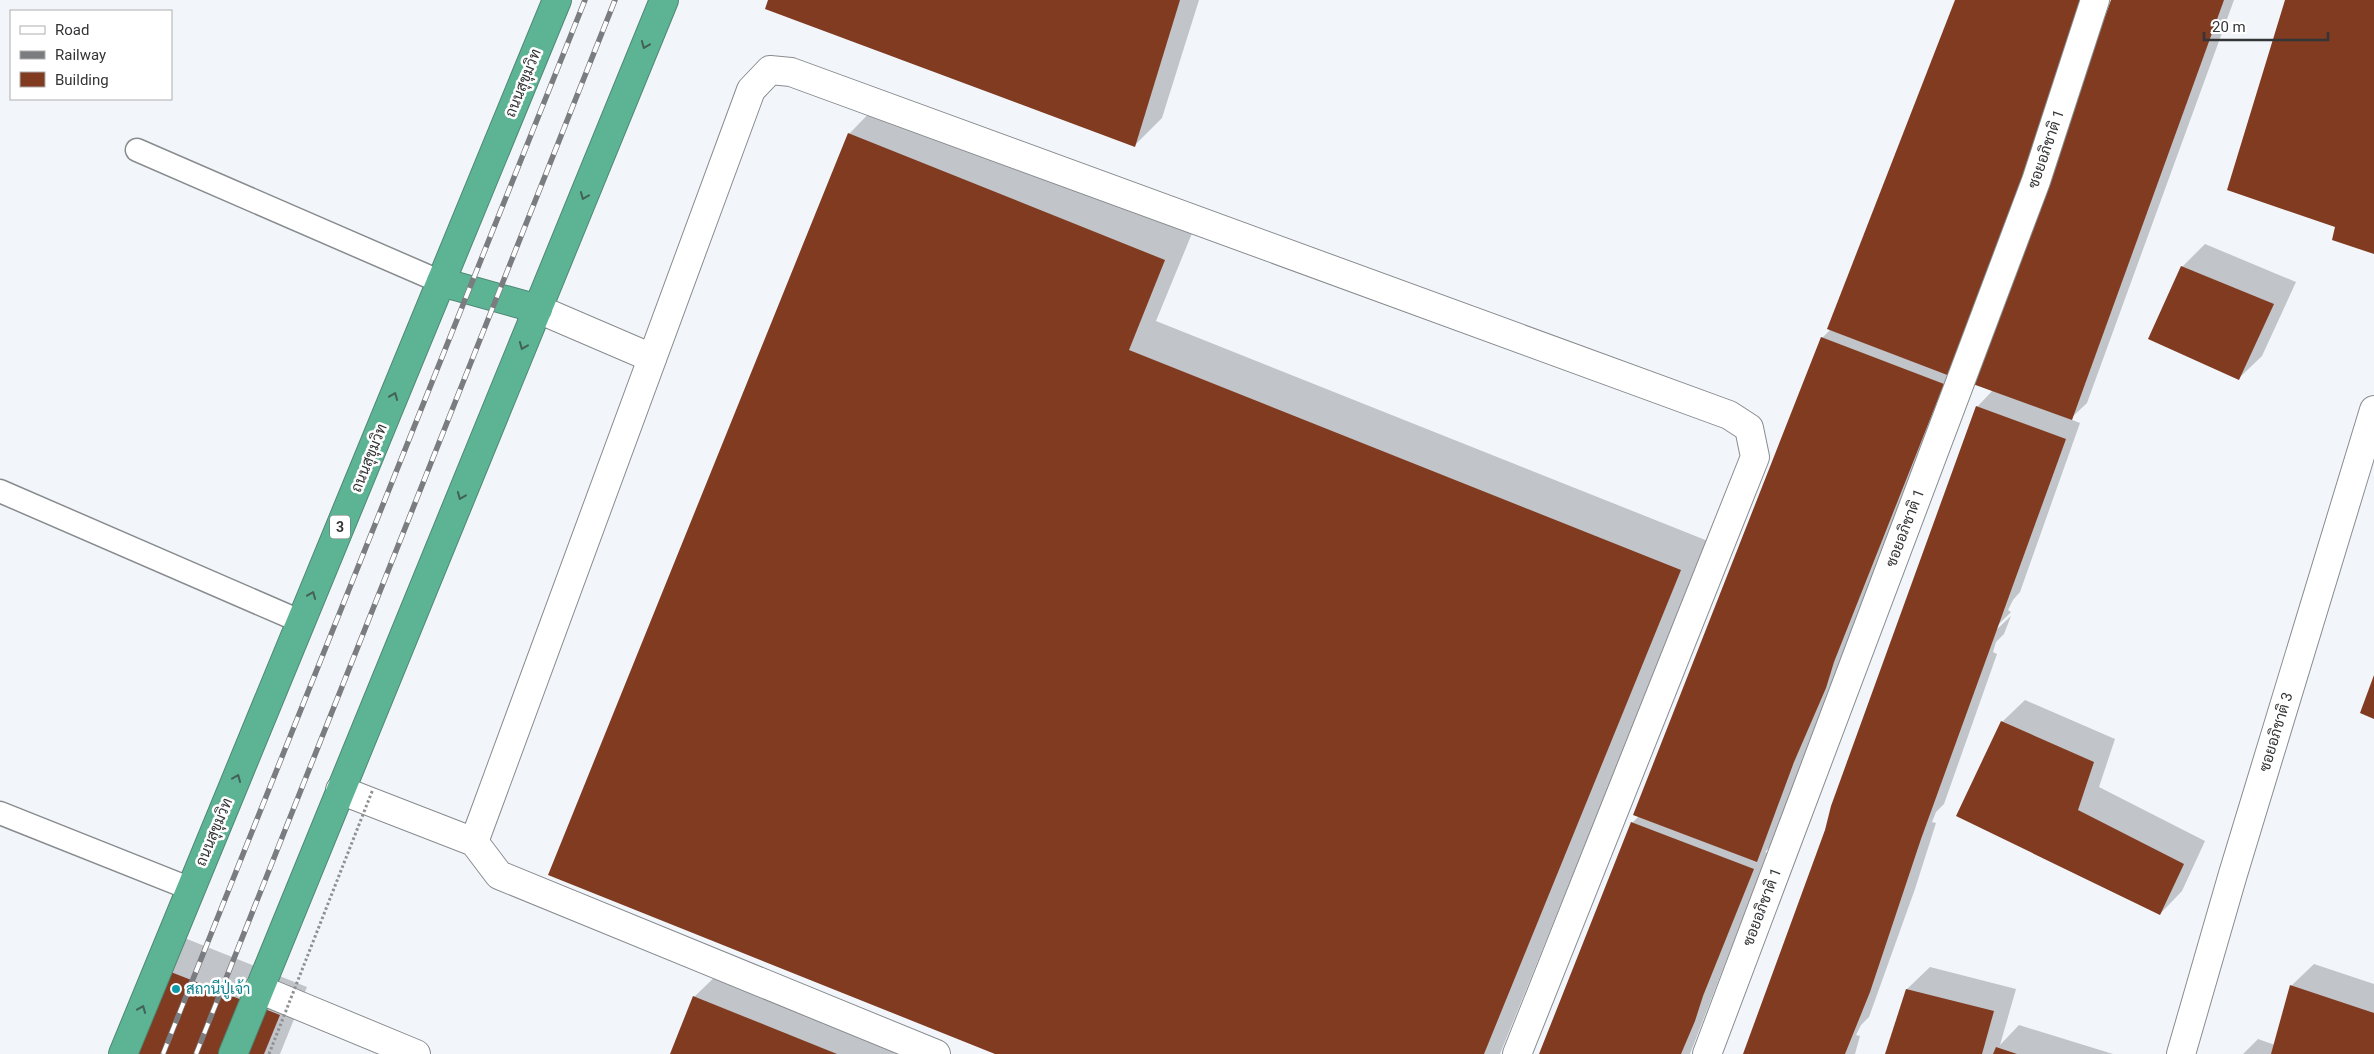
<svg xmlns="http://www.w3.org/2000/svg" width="2374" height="1054" viewBox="0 0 2374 1054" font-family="Roboto,Sarabun,sans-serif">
<rect width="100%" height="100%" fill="#f2f6fa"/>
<!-- shadow -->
<g fill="#0003">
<path d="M770,0H1199L1162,118L1134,146Z"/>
<path d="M1956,0H2096L1772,845L1765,852L1768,853L1690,1054H1540L1632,823L1639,816L1822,338L1831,329Z"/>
<path d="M2112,0H2234L2087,403L2070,419L2080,423L2020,592L2013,600L2008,610L2011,612L1996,627V630L2011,616L2004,634L1996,642L1993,652L1997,654L1944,804L1936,812L1932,822L1936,823L1915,889L1869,1017L1861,1025L1856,1035L1860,1036L1855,1054H1745L1977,407L1993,390Z"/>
<path d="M877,105L1193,231L1156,321L1708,541L1500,1054H999L849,134Z"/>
<path d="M2205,244L2296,282L2262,356L2239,378L2182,267Z"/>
<path d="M2025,700L2115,739L2099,787L2205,841L2182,891L2160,914L2002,722Z"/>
<path d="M177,935L307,987L280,1054H113Z"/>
<path d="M2314,964L2374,984V1054H2243L2258,1039L2275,1045L2291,986Z"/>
<path d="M1930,967L2016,989L2000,1045L2019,1025L2113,1054H1886L1907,989Z"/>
<path d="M723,969L935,1054H671L694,997Z"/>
</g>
<!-- building -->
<g fill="#813b21">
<path d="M768,0H1180L1135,147L765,9Z"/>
<path d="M1955,0H2086L2055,94L1950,376L1827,329Z"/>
<path d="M2111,0H2224L2072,420L1970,383Z"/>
<path d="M2285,0H2374V254L2332,240L2335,227L2227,190Z"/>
<path d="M848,133L1165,260L1129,350L1681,570L1484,1054H995L548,875Z"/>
<path d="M2181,266L2274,304L2239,380L2148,339Z"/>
<path d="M1821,337L1944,384L1834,662L1826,688L1794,762L1757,862L1633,815Z"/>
<path d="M1976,406L2066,439L1921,839L1870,992L1845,1054H1743L1825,830L1831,806Z"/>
<path d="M2374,675V719L2360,713Z"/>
<path d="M2001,721L2094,762L2078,810L2184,864L2160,915L1956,816Z"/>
<path d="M1631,822L1754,869L1703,996L1695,1021L1681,1054H1539Z"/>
<path d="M148,963L280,1015L264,1054H112Z"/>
<path d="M2290,985L2374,1013V1054H2271Z"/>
<path d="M1906,989L1994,1011L1982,1054H1885Z"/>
<path d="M693,996L837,1054H670Z"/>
<path d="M1996,1047L2017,1054H1993Z"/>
</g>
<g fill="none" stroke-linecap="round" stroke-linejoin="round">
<!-- lane casing -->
<g stroke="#888c8f" stroke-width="25">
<g id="lane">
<path d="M137,150L441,282"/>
<path d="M0,491L302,622"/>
<path d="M0,813L191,889"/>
</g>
</g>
<!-- street casing -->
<g stroke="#888c8f" stroke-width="30">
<g id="street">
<path d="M538,309L652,358"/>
<path d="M340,790L474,842L499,875L936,1054"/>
<path d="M474,842L751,90L770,70L791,72L1729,415L1749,428L1755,457L1517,1054"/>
<path d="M259,989L416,1054"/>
<path d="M1707,1054L2036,181L2095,0"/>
<path d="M2181,1054L2233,874L2374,410"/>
</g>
</g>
<!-- highway casing -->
<g stroke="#4f8873" stroke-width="30">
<g id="highway">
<path d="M441,282L538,309"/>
<path d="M123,1054L557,0"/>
<path d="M233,1054L664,0"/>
</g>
</g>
<!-- lane -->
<use href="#lane" stroke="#fff" stroke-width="22"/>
<!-- street -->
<use href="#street" stroke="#fff" stroke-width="28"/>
<!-- highway -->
<use href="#highway" stroke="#5db494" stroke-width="28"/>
<!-- rail casing -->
<g stroke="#7a7c7f" stroke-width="5.5">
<g id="rail">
<path d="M163,1054L585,0"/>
<path d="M196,1054L615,0"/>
</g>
</g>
<!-- rail -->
<use href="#rail" stroke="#fff" stroke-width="4" stroke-dasharray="11" stroke-linecap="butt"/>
<!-- path-bridge -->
<path stroke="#8e9093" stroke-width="3" stroke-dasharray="2.5 2.5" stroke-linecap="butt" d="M269,1054L373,789"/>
</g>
<!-- one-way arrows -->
<defs><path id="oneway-chevron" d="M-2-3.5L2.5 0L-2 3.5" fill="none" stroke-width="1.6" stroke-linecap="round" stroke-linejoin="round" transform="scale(1.25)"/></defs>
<g stroke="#426158">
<use href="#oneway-chevron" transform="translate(645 45) rotate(112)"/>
<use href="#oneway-chevron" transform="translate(584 196) rotate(112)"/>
<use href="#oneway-chevron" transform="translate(523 346) rotate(112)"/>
<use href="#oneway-chevron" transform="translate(394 396) rotate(-68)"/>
<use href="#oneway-chevron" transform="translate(461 496) rotate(112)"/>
<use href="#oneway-chevron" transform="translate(312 595) rotate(-68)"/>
<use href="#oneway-chevron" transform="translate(237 778) rotate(-67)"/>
<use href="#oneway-chevron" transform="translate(142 1009) rotate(-68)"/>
</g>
<!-- markers -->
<circle fill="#0f9aa8" stroke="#fff" stroke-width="2" cx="176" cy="989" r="5"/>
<g text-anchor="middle" stroke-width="5" stroke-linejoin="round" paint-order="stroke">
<!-- shield labels -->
<rect fill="#fff" stroke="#717273" stroke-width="1" x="330" y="515.5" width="20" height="23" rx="4"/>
<g font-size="14" font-weight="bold" fill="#343537">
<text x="340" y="532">3</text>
</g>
<!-- street labels -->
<g font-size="15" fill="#343537" stroke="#fff">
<text transform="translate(523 83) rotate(-68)" y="5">ถนนสุขุมวิท</text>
<text transform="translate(2046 149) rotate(-71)" y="5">ซอยอภิชาติ 1</text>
<text transform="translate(369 458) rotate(-68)" y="5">ถนนสุขุมวิท</text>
<text transform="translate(1905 528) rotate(-69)" y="5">ซอยอภิชาติ 1</text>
<text transform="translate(2276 732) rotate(-73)" y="5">ซอยอภิชาติ 3</text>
<text transform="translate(214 832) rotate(-67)" y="5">ถนนสุขุมวิท</text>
<text transform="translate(1762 907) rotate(-69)" y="5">ซอยอภิชาติ 1</text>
</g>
<!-- culture labels -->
<g font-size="15" fill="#0d838f" stroke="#fff" text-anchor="start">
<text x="186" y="994">สถานีปู่เจ้า</text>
</g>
</g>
<!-- legend -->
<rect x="10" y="10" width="162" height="90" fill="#ffffff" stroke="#aeaeaf"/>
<rect x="20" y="26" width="25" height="8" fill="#ffffff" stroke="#aeaeaf"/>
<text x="55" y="35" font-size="15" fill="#343537">Road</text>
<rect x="20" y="51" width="25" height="8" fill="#7a7c7f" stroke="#aeaeaf"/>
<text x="55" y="60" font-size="15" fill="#343537">Railway</text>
<rect x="20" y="72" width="25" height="15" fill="#813b21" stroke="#aeaeaf"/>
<text x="55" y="85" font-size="15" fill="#343537">Building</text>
<!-- scale -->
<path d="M2204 32v8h124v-8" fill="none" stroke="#343537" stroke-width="2.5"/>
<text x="2212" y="32" font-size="15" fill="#343537" stroke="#ffffff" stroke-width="4" paint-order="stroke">20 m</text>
</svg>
